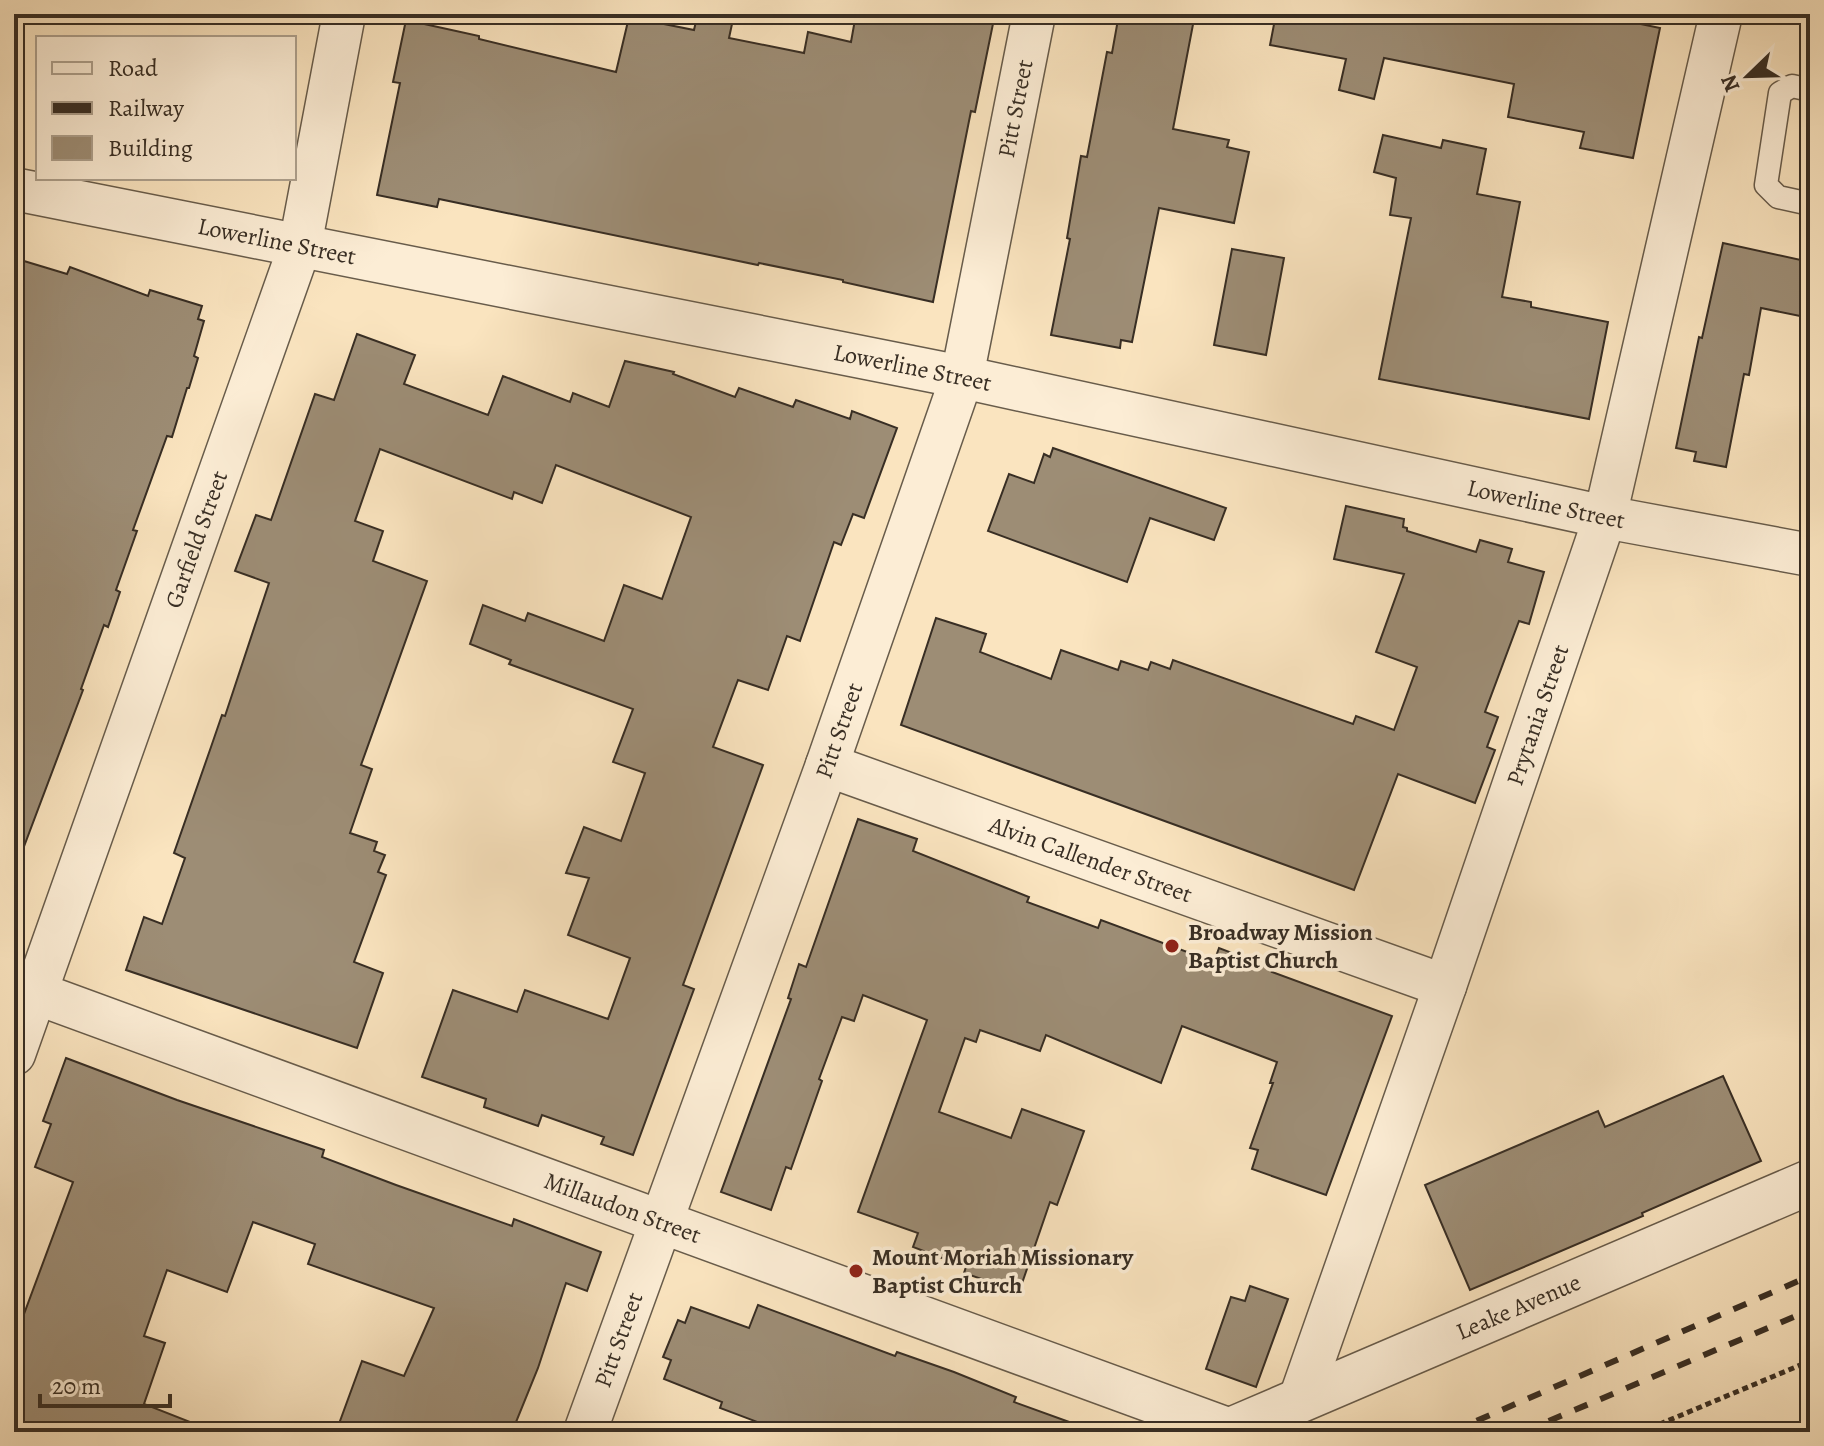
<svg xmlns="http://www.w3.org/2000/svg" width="1824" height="1446" viewBox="0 0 1824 1446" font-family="Alegreya,serif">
<rect width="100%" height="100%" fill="#fae4bf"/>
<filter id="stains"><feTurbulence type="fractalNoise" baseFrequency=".0025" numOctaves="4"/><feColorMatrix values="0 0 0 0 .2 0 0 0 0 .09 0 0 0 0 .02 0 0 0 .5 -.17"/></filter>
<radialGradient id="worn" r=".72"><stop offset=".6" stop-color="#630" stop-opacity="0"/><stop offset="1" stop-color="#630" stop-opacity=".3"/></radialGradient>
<!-- building -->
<g fill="#9d8d75" stroke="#382e24" stroke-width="2">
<path d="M856,14H995L975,112L971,111L933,302L843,282V280L759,263L758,265L439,199L437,207L377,195L400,83L393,82L406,20L479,36V39L616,72L629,17L694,30L697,17L732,24L729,38L804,53L808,32L851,42Z"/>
<path d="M1119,14H1195L1173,129L1229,140L1227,147L1249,152L1234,223L1159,208L1132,342L1121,340L1120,348L1051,335L1070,239L1067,238L1081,156L1087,157L1107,52L1112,53Z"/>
<path d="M1276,14H1566L1606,22L1607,17L1660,28L1633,158L1580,148L1584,132L1508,117L1514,84L1384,58L1374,99L1339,90L1346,59L1270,45Z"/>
<path d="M1383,135L1441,148L1443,140L1486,149L1477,194L1520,202L1502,297L1531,302V307L1608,322L1589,419L1379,379L1411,218L1390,215L1396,178L1374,172Z"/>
<path d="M1723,243L1810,262V318L1761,308L1749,375L1744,374L1726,467L1694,461L1696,452L1676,448L1699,337L1702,338Z"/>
<path d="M1232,249L1284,258L1266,355L1214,345Z"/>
<path d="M14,258L67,274L70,267L148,296L150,290L202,306L198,319L204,321L194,356L198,358L189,388H187L172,437L167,436L133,530L137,531L116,590L120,592L108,627L104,625L81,689L83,690L17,865L14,864Z"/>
<path d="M357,334L415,355L404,384L488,415L503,376L570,402L573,393L609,407L625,361L674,372L673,374L735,397L739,388L793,407L796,400L850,419L852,411L897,428L864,518L853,514L841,545L834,542L800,641L787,636L768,690L738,680L713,747L763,765L683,985L694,989L633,1155L601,1144L604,1137L542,1115L538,1126L484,1107L486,1099L422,1077L453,990L517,1012L525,990L608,1019L630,958L568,935L589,878L566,873L584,827L621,841L645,773L613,762L633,709L509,664L511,660L470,644L483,605L525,621L528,613L604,641L624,585L662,599L691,517L556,465L542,503L514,492L512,499L380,449L355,521L383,531L373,561L427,581L361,765L372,769L350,833L377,842L374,851L385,855L378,872L386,875L354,962L383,973L357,1048L126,970L144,917L162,924L185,858L174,853L211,747L222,715L225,716L269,583L235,571L256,515L271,520L315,394L334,400Z"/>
<path d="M1053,448L1226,508L1214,540L1150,518L1127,582L988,531L1009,474L1034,483L1044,454L1050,457Z"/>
<path d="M1346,506L1404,519L1403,527L1407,528V531L1476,552L1480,540L1512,549L1508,562L1544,572L1529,624L1519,621L1485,712L1498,717L1487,747L1495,750L1475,803L1398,774L1354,890L901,725L936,618L986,634L980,652L1051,679L1061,650L1118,670L1121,661L1148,670L1151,662L1170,669L1173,660L1353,724L1356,716L1394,730L1417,667L1376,652L1404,574L1334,559Z"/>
<path d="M858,819L917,839L913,851L1029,897L1027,902L1098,928L1101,920L1214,962L1219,948L1274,969L1272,972L1392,1016L1326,1195L1252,1169L1258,1150L1250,1148L1273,1083H1270L1277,1062L1182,1026L1161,1083L1046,1035L1040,1051L980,1030L976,1042L965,1038L939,1112L1011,1138L1022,1109L1084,1131L1057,1205L1050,1202L1019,1292L964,1273L966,1267L913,1247L918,1233L858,1212L927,1020L863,995L854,1021L842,1017L819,1079L822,1081L791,1169L786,1167L771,1210L721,1192L791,999L788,998L799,964L806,967Z"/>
<path d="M66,1058L177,1100L324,1150L322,1157L396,1185L512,1226L514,1219L601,1252L587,1291L566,1283L538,1368L512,1432H336L362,1361L404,1376L434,1308L308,1264L315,1244L253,1222L227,1292L167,1270L144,1336L165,1343L144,1404L208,1429L207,1432H14V1341L73,1182L35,1167L51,1124L43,1121Z"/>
<path d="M1723,1076L1761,1161L1642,1213L1643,1216L1470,1290L1425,1185L1598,1111L1605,1127Z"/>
<path d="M1250,1286L1288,1299L1256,1387L1206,1369L1231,1297L1245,1301Z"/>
<path d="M758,1305L895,1356L897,1352L954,1372L1016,1397L1014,1402L1083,1427L1082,1432H784L720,1408L722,1402L664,1379L671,1360L663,1357L678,1320L685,1323L691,1307L749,1328Z"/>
</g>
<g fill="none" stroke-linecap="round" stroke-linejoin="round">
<!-- service casing -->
<g stroke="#685c4b" stroke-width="25">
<path id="service" d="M1810,90L1792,86L1780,93L1766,185L1778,197L1810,204"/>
</g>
<!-- minor casing -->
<g stroke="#685c4b" stroke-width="45">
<g id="minor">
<path id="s1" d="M14,189L962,377L1605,517L1810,555"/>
<path id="s2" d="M827,765L1445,986"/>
<path id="s3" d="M14,985L1230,1430"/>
<path id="s4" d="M14,1054L300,246L344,14"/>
<path id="s5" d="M1300,1399L1445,986L1605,517L1721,14"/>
<path id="s6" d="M585,1432L827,765L962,377L1034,14"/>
</g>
</g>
<!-- tertiary casing -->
<g stroke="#685c4b" stroke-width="47">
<g id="tertiary">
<path id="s7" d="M1226,1432L1810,1182"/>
</g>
</g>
<!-- path -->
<path stroke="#382e24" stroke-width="5" stroke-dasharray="6 4" stroke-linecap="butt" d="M1641,1432L1810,1361"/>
<!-- service -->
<use href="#service" stroke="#fcedd5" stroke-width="22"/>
<!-- minor -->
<use href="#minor" stroke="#fcedd5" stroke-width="42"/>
<!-- tertiary -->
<use href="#tertiary" stroke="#fcedd5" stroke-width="44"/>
<!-- rail -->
<g stroke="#382e24" stroke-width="6" stroke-dasharray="14 14" stroke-linecap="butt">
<path d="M1451,1432L1810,1276"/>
<path d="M1523,1432L1810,1310"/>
</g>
</g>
<!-- markers -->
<g fill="#8f2418" stroke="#fcedd5" stroke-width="3">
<circle cx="1172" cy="946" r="8"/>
<circle cx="856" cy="1271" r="8"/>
</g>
<g text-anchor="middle" stroke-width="7" stroke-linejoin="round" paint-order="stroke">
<!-- street labels -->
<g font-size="24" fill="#382e24" stroke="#fcedd5">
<text dy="8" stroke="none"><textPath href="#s6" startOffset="1394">Pitt Street</textPath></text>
<text dy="8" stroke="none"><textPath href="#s1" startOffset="268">Lowerline Street</textPath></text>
<text dy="8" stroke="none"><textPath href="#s1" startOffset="916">Lowerline Street</textPath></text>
<text dy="8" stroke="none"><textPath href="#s1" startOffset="1564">Lowerline Street</textPath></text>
<text dy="8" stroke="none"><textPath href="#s4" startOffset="546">Garfield Street</textPath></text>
<text dy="8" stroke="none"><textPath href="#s5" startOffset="724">Prytania Street</textPath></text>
<text dy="8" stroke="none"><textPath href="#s6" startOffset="746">Pitt Street</textPath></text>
<text dy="8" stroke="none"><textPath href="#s2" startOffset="280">Alvin Callender Street</textPath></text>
<text dy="8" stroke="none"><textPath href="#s3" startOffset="648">Millaudon Street</textPath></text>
<text dy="8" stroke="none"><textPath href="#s7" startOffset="318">Leake Avenue</textPath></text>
<text dy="8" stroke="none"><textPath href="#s6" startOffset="98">Pitt Street</textPath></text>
</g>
<!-- poi labels -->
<g font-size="24" font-weight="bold" fill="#382e24" stroke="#fcedd5" text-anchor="start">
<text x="1188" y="940">Broadway Mission<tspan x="1188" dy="28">Baptist Church</tspan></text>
<text x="872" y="1265">Mount Moriah Missionary<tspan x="872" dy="28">Baptist Church</tspan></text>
</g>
</g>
<!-- margin -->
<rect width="1824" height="1446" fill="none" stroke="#fae4bf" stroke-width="48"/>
<rect x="16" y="16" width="1792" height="1414" fill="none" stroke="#382e24" stroke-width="4"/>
<rect x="24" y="24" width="1776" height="1398" fill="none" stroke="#382e24" stroke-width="2"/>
<!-- legend -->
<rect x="36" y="36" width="260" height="144" fill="#fcedd5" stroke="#aea18e" stroke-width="2"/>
<rect x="52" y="62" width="40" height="12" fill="#fcedd5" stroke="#aea18e" stroke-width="2"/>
<text x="108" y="76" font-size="24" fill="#382e24">Road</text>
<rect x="52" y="102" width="40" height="12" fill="#382e24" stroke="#aea18e" stroke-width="2"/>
<text x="108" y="116" font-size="24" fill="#382e24">Railway</text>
<rect x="52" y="136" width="40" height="24" fill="#9d8d75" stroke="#aea18e" stroke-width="2"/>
<text x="108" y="156" font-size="24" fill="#382e24">Building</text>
<!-- north arrow -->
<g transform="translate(1748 76) rotate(247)" stroke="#fcedd5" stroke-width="6" paint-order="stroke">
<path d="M0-6L14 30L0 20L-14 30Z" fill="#382e24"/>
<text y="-12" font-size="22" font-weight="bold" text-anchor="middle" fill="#382e24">N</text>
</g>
<!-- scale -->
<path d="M40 1394v12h130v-12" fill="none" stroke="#382e24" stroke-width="4"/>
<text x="52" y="1394" font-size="24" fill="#382e24" stroke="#fcedd5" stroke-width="6" paint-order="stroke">20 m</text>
<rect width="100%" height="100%" filter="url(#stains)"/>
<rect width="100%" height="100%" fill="url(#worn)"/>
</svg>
